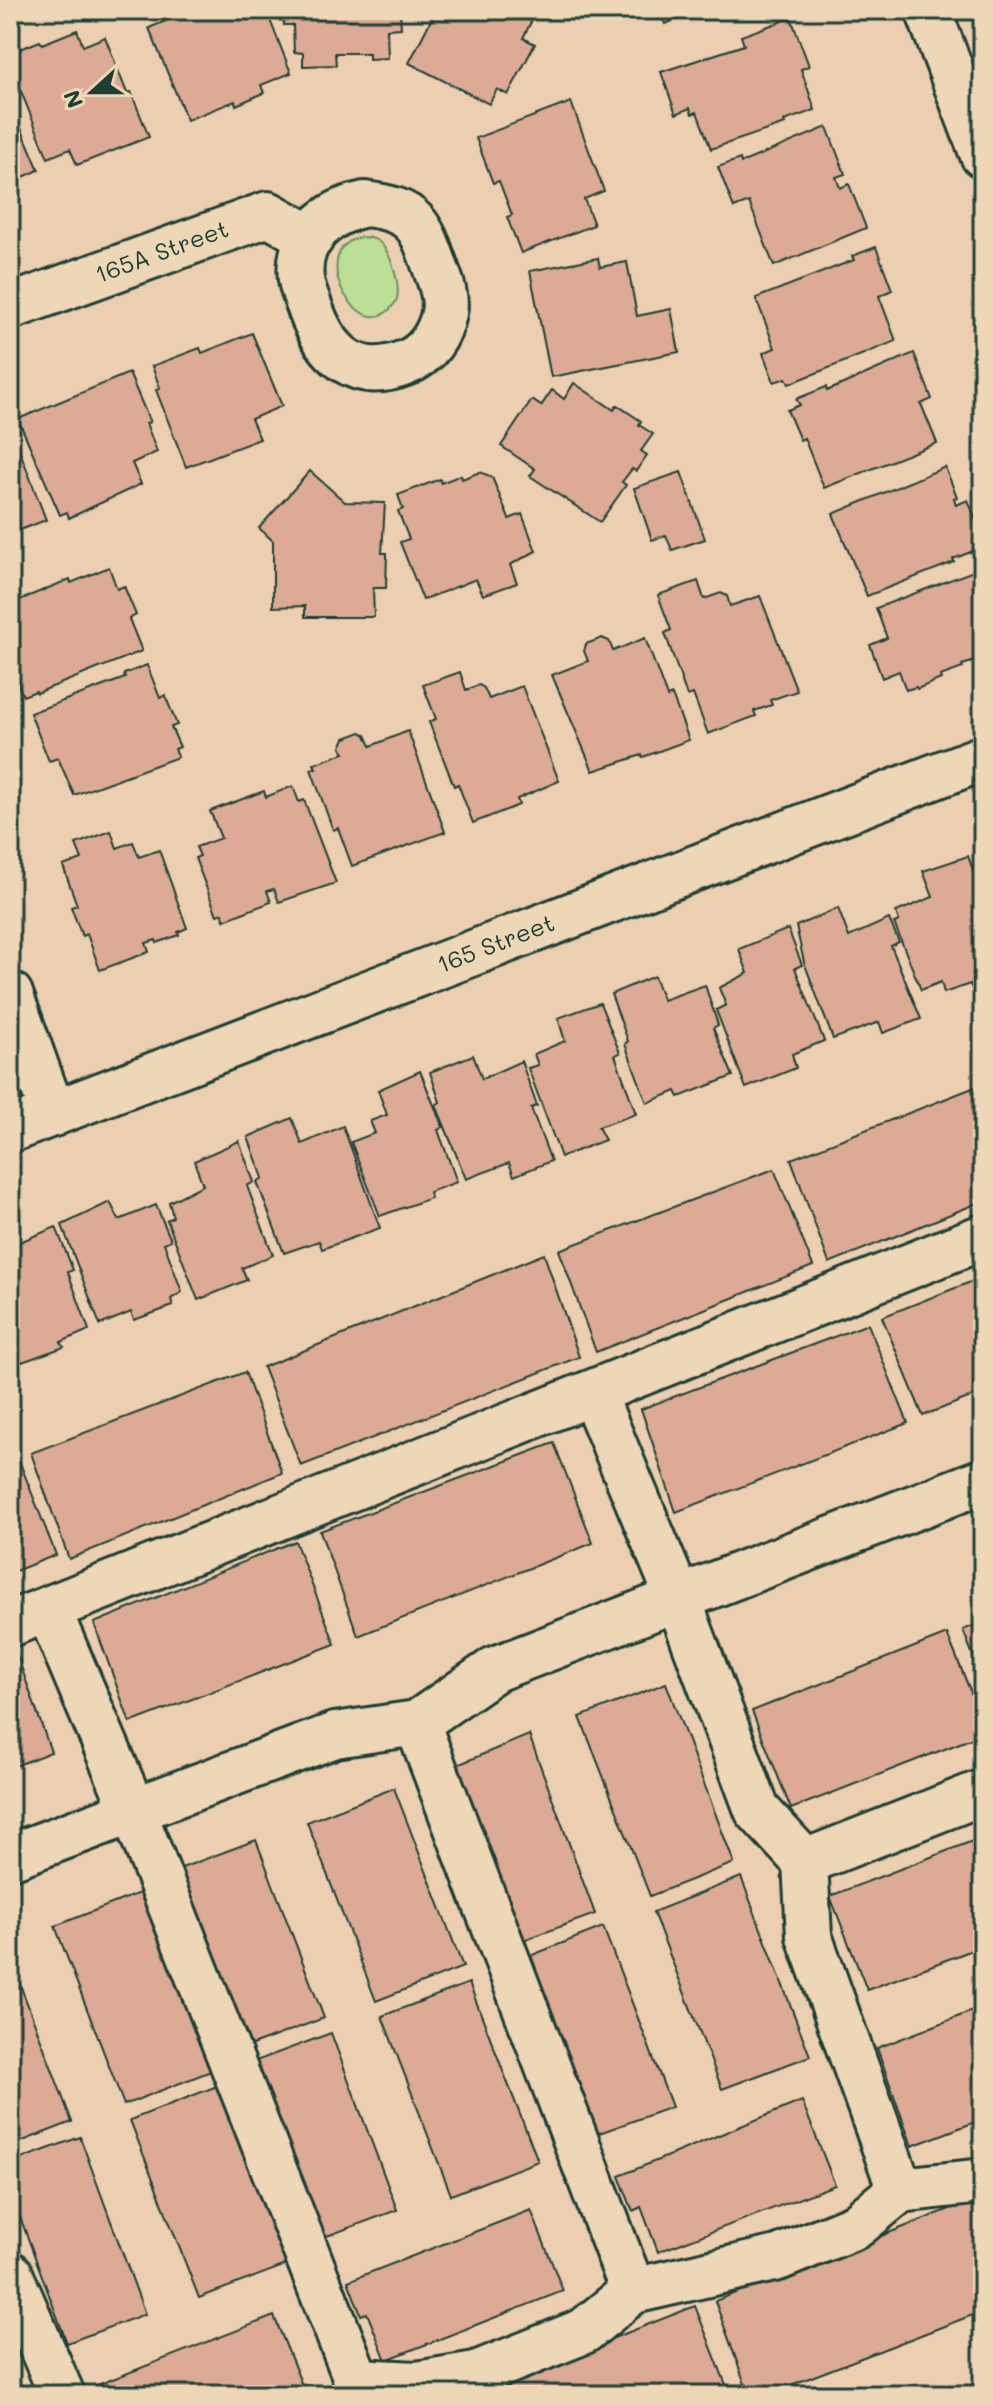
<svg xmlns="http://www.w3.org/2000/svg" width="993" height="2405" viewBox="0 0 993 2405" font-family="Mali,sans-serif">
<rect width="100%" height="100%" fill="#eccfb1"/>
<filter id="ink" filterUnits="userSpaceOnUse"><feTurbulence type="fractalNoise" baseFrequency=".0125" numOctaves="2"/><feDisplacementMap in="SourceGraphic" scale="16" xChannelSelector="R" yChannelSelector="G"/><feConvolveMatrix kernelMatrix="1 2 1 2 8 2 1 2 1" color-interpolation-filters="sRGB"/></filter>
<g filter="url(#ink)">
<!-- green -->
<path fill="#bdde97" stroke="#6e8e66" stroke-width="2" d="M361,237C367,237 373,238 378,241C391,250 403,290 395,303C362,352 303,250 361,237Z"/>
<!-- building -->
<g fill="#ddab95" stroke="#1f3d34" stroke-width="2">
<path d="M178,10H266L291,73L261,85L264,93L236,105L235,101L187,120L149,28L180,15Z"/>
<path d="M283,10H400L401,28L387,29L388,58L369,59V53H335L336,65L303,66V53L294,52L293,25H284Z"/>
<path d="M436,10H537L523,38L535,44L508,95L497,89L489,104L409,63Z"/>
<path d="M659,10H727L703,20L699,11L665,24Z"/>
<path d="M791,18L809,66L801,69L815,110L784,121L785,124L711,149L697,112L692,114L690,108L676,114L661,72L744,45L741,36Z"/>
<path d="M77,30L83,46L105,37L127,93L131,92L149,137L77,165L70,149L48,158L10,64V53L40,41L42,44Z"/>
<path d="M10,102L39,170L10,183Z"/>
<path d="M571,102L604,191L584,199L594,225L521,253L507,217L512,215L499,181L493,183L476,138Z"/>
<path d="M827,127L845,174L836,177L840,188L849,184L866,228L774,266L749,202L734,208L718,167L740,159L741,163Z"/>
<path d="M876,247L892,290L879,296L896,341L789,384L786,378L774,382L763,353L775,348L756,298L854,260L852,256Z"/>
<path d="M598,258L600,267L627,262L637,316L671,309L679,352L551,377L530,271Z"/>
<path d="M252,333L282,406L251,419L260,439L186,467L156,390L160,388L152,366L200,348L202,353Z"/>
<path d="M914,353L932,399L921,404L937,443L824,488L804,438L800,440L787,410L800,405L796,399L826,387L827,391Z"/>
<path d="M129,373L150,422L146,423L157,452L132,463L141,484L69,518L67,512L60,515L18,419Z"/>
<path d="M574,383L614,410L617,405L641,421L639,425L653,434L641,451L647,455L636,471L632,469L622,482L626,485L600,522L530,476L535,469L501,446L532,400L541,406L552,390L564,399Z"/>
<path d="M10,425L46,520L12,533L14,538L10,539Z"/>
<path d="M945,467L957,497L954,498L956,505L968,500L983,537V547L953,559L954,562L867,596L833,514Z"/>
<path d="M310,471L345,502L385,503L382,553H387L386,588H373L374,617H305V606L273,607V541L259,528Z"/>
<path d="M480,472L492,477L509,519L522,514L536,551L510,565L517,583L483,595L476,579L423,600L400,542L409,539L398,511L403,509L398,495L440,479L441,483L461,475L462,479Z"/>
<path d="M681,472L705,539L672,550L666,535L652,540L634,488Z"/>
<path d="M983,563V659L962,665L963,668L940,676L941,679L917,689L916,687L906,690L899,671L882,678L870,645L887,638L876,608L979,569L978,565Z"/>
<path d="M109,567L117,589L124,586L136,615L129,619L142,651L37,693L36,691L23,696L10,665V648L19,645L10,624V604L70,579L71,583Z"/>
<path d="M698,581L704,599L721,593L727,596L730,606L760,596L797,691L770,700L772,705L754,711L756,716L708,734L693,694L687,696L665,633L671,630L658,595Z"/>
<path d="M602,638L609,641L613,651L645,638L667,697L672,695L689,740L643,757L642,755L593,771L552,675L588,661L584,651L586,644Z"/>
<path d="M147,665L160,698L165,695L177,725L171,727L180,747L175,749L178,757L74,795L58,758L49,761L30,713L125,678L124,674Z"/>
<path d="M460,672L466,690L479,685L484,688L489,699L522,686L559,781L517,799L519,805L473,823L458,784L454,786L429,722L436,719L423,685Z"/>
<path d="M408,731L445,832L352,866L338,828L333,830L311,769L316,768L314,764L344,753L341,747L345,738L361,732L366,735L371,746Z"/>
<path d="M293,786L299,802L304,800L336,883L279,902L274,889L267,891L271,902L224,920L223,913L217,915L195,858L200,856L196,847L221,838L210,811L264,791L266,797Z"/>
<path d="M111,831L117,848L133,842L139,857L159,850L187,928L178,932L179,935L157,943L156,940L146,943L149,952L100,970L87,934L82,936L71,907L77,905L63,866L82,859L76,844Z"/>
<path d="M968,856L983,899V995L976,997L970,984L944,993L941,982L921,990L894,923L899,921L896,912L933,897L923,871Z"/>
<path d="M838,908L849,937L889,919L899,942L891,946L921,1019L883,1033L879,1022L833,1039L804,962L796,926Z"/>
<path d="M788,929L802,965L795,968L824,1041L792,1054L796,1068L746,1088L716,1010L726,1005L719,988L748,973L739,949Z"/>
<path d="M654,976L663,1000L705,985L718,1025L713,1028L733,1076L679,1097L676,1091L647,1103L625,1044L628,1041L611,994Z"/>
<path d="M600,1003L620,1053L615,1055L636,1114L598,1127L605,1140L561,1157L528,1068L538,1065L534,1054L565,1041L558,1018Z"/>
<path d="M473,1055L482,1079L521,1061L537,1106L531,1108L551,1161L514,1176L509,1163L466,1179L436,1105L440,1102L430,1072Z"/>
<path d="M420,1071L443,1127L438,1130L457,1182L429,1192L431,1198L380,1216L351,1142L375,1133L370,1121L387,1115L378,1090Z"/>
<path d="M983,1084V1201L829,1263L791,1159Z"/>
<path d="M292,1118L302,1144L343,1126L380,1228L322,1249L319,1241L284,1253L257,1182L263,1178L248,1137Z"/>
<path d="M239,1141L254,1182L247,1186L273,1255L242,1268L247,1280L198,1300L167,1220L173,1217L169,1202L203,1185L194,1161Z"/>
<path d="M774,1169L813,1266L596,1352L559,1250Z"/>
<path d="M110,1202L119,1220L156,1205L171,1240L164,1243L182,1292L171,1299L173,1306L134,1320L131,1312L100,1325L62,1225Z"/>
<path d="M56,1227L73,1270L68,1272L89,1330L61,1342L64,1347L22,1362L20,1359L11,1362L10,1265L19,1261L12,1245Z"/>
<path d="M544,1254L579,1357L301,1466L263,1367Z"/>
<path d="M983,1277V1392L923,1416L882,1317Z"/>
<path d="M868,1324L908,1423L676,1512L641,1409Z"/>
<path d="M245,1372L282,1473L69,1559L31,1453Z"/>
<path d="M554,1443L593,1543L358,1636L320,1531Z"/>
<path d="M20,1463L56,1555L10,1573V1467Z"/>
<path d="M295,1541L335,1644L130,1723L94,1623Z"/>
<path d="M983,1622V1681L963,1630Z"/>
<path d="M947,1634L983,1722V1734L791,1809L752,1711Z"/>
<path d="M17,1655L51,1752L10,1768V1658Z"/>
<path d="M666,1683L734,1863L650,1896L580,1717Z"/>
<path d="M529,1735L595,1914L516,1943L450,1768Z"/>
<path d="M394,1788L463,1967L376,2001L307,1822Z"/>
<path d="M983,1837V1946L867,1990L830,1896Z"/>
<path d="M256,1840L324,2018L244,2048L176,1870Z"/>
<path d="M741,1877L810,2056L722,2089L653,1912Z"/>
<path d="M142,1892L211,2071L124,2105L55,1926Z"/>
<path d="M603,1927L672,2107L591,2136L522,1959Z"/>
<path d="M10,1958L72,2122L10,2146Z"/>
<path d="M469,1983L538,2161L451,2195L382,2016Z"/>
<path d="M983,2007V2119L912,2146L877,2048Z"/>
<path d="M331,2033L397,2210L319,2239L253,2062Z"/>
<path d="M217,2086L286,2265L199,2298L130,2120Z"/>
<path d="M802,2101L835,2185L658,2252L641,2207L633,2211L619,2176Z"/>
<path d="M80,2137L145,2314L67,2343L10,2190V2163Z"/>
<path d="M983,2196V2311L765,2395H749L715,2301Z"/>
<path d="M531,2210L563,2291L386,2360L367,2313L361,2315L348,2281Z"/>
<path d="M695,2306L730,2395H469Z"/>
<path d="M274,2316L306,2395H95L92,2387Z"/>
</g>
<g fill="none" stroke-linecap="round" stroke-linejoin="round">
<!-- minor casing -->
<g stroke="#1f3d34" stroke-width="50">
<g id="minor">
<path d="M928,10L983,155"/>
<path d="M365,204C417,210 421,226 437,272C442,285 447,299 444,313C440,334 427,355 405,363C355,383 326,353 310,308C307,299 302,288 301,279C296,237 328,212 365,204Z"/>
<path d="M10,307L268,214L311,238"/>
<path d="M10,994L53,1114"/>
<path d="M10,1130L983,758"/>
<path d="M49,1611L133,1810L357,2381L417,2384L476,2374L584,2331L633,2291L778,2258L856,2226L900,2190L809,1936L805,1862L757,1810L678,1598L593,1393"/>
<path d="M10,1624L983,1237"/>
<path d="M417,1723L633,2291"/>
<path d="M10,1857L335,1735L417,1723L495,1669L983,1481"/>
<path d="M805,1862L983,1792"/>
<path d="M900,2190L983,2181"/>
<path d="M10,2274L62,2395"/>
</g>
</g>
<!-- minor -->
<use href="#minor" stroke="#eed7b7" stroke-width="44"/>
</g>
</g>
<g text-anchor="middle" stroke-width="6" stroke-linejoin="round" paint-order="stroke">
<!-- street labels -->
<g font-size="24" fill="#1f3d34" stroke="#eed7b7">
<text transform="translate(162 252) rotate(-20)" y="8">165A Street</text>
<text transform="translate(496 944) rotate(-21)" y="8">165 Street</text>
</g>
</g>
<!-- margin -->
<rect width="993" height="2405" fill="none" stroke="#eed7b7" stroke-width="40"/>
<rect x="20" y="20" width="953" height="2365" fill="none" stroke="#1f3d34" stroke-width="3" filter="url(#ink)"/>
<!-- north arrow -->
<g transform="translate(92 92) rotate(249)" stroke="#eed7b7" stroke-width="6" paint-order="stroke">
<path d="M0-6L14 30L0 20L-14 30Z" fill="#1f3d34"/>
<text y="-12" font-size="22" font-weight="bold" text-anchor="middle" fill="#1f3d34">N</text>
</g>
</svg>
